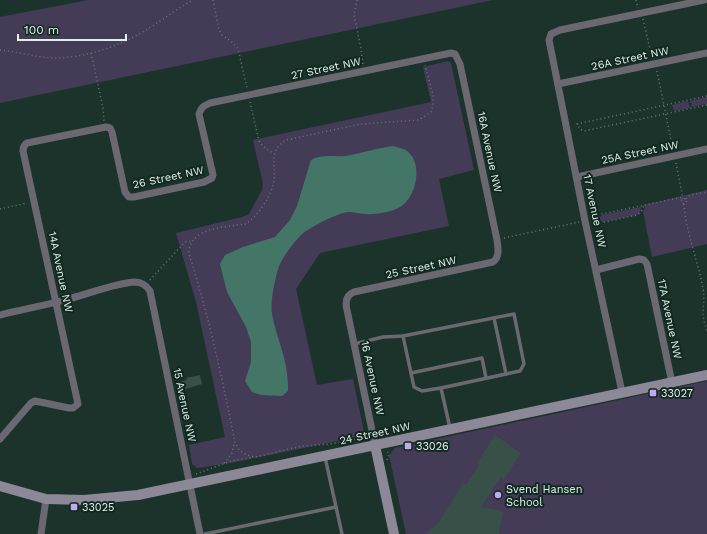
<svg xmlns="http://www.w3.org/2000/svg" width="707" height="534" viewBox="0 0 707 534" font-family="'Work Sans',sans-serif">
<rect width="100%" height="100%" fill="#1c332c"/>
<!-- green -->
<g fill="#443b57">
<path d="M88,0H493L0,103V17Z"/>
<path d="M448,61L451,63L474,170L439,179L449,226L320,253L296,289L317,385L353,379L364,432L362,436L231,463L197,468L192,464L189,445L225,437L196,302L176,233L242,217L249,214L262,190L263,184L253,140L431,102L423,67Z"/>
<path d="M707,97V104L691,107L692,103H690V101Z"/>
<path d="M688,101L690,108L674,111L672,105Z"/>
<path d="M707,190V244L652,257L643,211L645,208L644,205Z"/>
<path d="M641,207L640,212L637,215L602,222L599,219L602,215Z"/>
<path d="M707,381V534H406L389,455L395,448Z"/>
</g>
<!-- water -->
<path fill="#447667" d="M393,146C400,148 407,149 411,155C423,170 414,203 396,209C390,212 373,215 366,214C360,214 354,212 348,212C337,213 311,227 302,234C293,243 284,255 279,266C275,279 270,301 272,314C277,341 289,361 288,391L282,396L261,395L252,392L245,381L251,362V342L246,327L227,292L220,264L225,255L243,247L275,237L290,220L297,206L311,160C322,154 334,157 346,156C362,153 377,148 393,146Z"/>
<!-- building -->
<g fill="#385048">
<path d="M200,375L202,384L182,390L180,382L187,380L186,378Z"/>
<path d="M495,435L521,453L504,479L501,477L481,507L503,511L499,534H425L438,523L463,483L466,485L479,465L477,463Z"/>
</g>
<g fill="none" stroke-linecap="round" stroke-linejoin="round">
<!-- path -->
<g stroke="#657973" stroke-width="1.5" stroke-dasharray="1 3" stroke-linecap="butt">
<path d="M213,0L219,30L222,35L232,42L238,49L247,88"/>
<path d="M357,0L354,15L361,49L363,65"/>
<path d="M636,0L638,8"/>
<path d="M643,19L652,58"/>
<path d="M0,50C19,52 38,58 57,58C89,57 123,45 149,28C164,19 178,8 193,0"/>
<path d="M91,53L103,108L104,122"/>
<path d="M657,71L673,150"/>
<path d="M707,96L577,124L580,129L584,131L707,105"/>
<path d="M250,102L259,141C263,147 267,150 274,153"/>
<path d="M676,163L683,199"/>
<circle cx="684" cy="201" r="2.5"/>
<path d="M686,199L690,195L707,192"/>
<path d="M684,204C686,233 698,260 703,289C705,297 703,305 703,314C704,320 705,326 707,332"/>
<path d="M0,209L27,203"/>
<path d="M592,219H598L602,214L683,197"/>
<path d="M596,224L637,215L641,212L644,205"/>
<path d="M504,238L579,222"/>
<path d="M150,280L185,242L192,241"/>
<path d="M367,437L330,444L302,446L255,457L247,455L239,450L235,442C222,379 209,315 189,254C188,228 225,227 245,224C257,218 272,195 274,181C276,164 268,151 286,140L361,124L419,120L431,112L433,105V95L425,65"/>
<path d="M387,460L389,455L387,450"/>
<path d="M224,463L232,453L234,444"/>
<path d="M196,474L231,461L253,457"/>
</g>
<!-- lane -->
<g stroke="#6b6871" stroke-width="3.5">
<path d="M494,318L506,374"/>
<path d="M403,336L414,387L422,391L441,388"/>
<path d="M354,344L383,337L403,336L514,314L524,364L520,371L441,388L450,428"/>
<path d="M411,373L482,358L486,378"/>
<path d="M325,457L342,534"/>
<path d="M205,534L336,507"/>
</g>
<!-- street -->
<g stroke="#6b6871" stroke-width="7">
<path d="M558,84L707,53"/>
<path d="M577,177L707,149"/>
<path d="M596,270L639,259L644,260L647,264L672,383"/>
<path d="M0,315C24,309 48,305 72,298C91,293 116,283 135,282C142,282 146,285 150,291L200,534"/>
<path d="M622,392L585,221L549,40L551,34L560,30L704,0"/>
<path d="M0,439L31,403L35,401L69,408H73L78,404L23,151C23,147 24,145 27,143L106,127L110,128L112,132L125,192L129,197H134L204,182L212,178L213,175L199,114C201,107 204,106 210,103L451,53L455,54L460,64L497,240C498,248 500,257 493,262L354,292C346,295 345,302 347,310L375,445"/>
<path d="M41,534L46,499"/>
</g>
<!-- secondary -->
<g stroke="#8d8897" stroke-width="10">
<path d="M375,445L394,534"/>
<path d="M0,486L46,499L84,500L138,495L707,375"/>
</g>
</g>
<!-- markers -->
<g fill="#c1a8f3" stroke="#122922" stroke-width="1.5">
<rect x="649" y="389" width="8" height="8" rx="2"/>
<rect x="404" y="442" width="8" height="8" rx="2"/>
<circle cx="498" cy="495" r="4"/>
<rect x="70" y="503" width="8" height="8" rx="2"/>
</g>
<g text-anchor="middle" stroke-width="4" stroke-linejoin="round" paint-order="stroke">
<!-- street labels -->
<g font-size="11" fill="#e3f1ec" stroke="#122922">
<text transform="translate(630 58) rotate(-12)" y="4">26A Street NW</text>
<text transform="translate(326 68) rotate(-12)" y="4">27 Street NW</text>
<text transform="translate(490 152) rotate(78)" y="4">16A Avenue NW</text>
<text transform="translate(640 152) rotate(-12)" y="4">25A Street NW</text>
<text transform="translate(168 177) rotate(-12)" y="4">26 Street NW</text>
<text transform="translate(595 211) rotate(78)" y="4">17 Avenue NW</text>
<text transform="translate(421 267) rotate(-12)" y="4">25 Street NW</text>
<text transform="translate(61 272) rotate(78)" y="4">14A Avenue NW</text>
<text transform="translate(670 319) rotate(78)" y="4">17A Avenue NW</text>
<text transform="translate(373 378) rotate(78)" y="4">16 Avenue NW</text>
<text transform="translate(185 405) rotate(78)" y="4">15 Avenue NW</text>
<text transform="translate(375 433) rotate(-12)" y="4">24 Street NW</text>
</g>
<!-- poi labels -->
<g font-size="11" fill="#e3f1ec" stroke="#122922" text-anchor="start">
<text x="661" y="397">33027</text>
<text x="416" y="450">33026</text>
<text x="506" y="493">Svend Hansen<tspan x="506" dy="13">School</tspan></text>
<text x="82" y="511">33025</text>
</g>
</g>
<!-- scale -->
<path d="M18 34v6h108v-6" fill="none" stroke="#e3f1ec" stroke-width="2"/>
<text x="24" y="34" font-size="12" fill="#e3f1ec" stroke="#122922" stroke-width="3" paint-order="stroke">100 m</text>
</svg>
